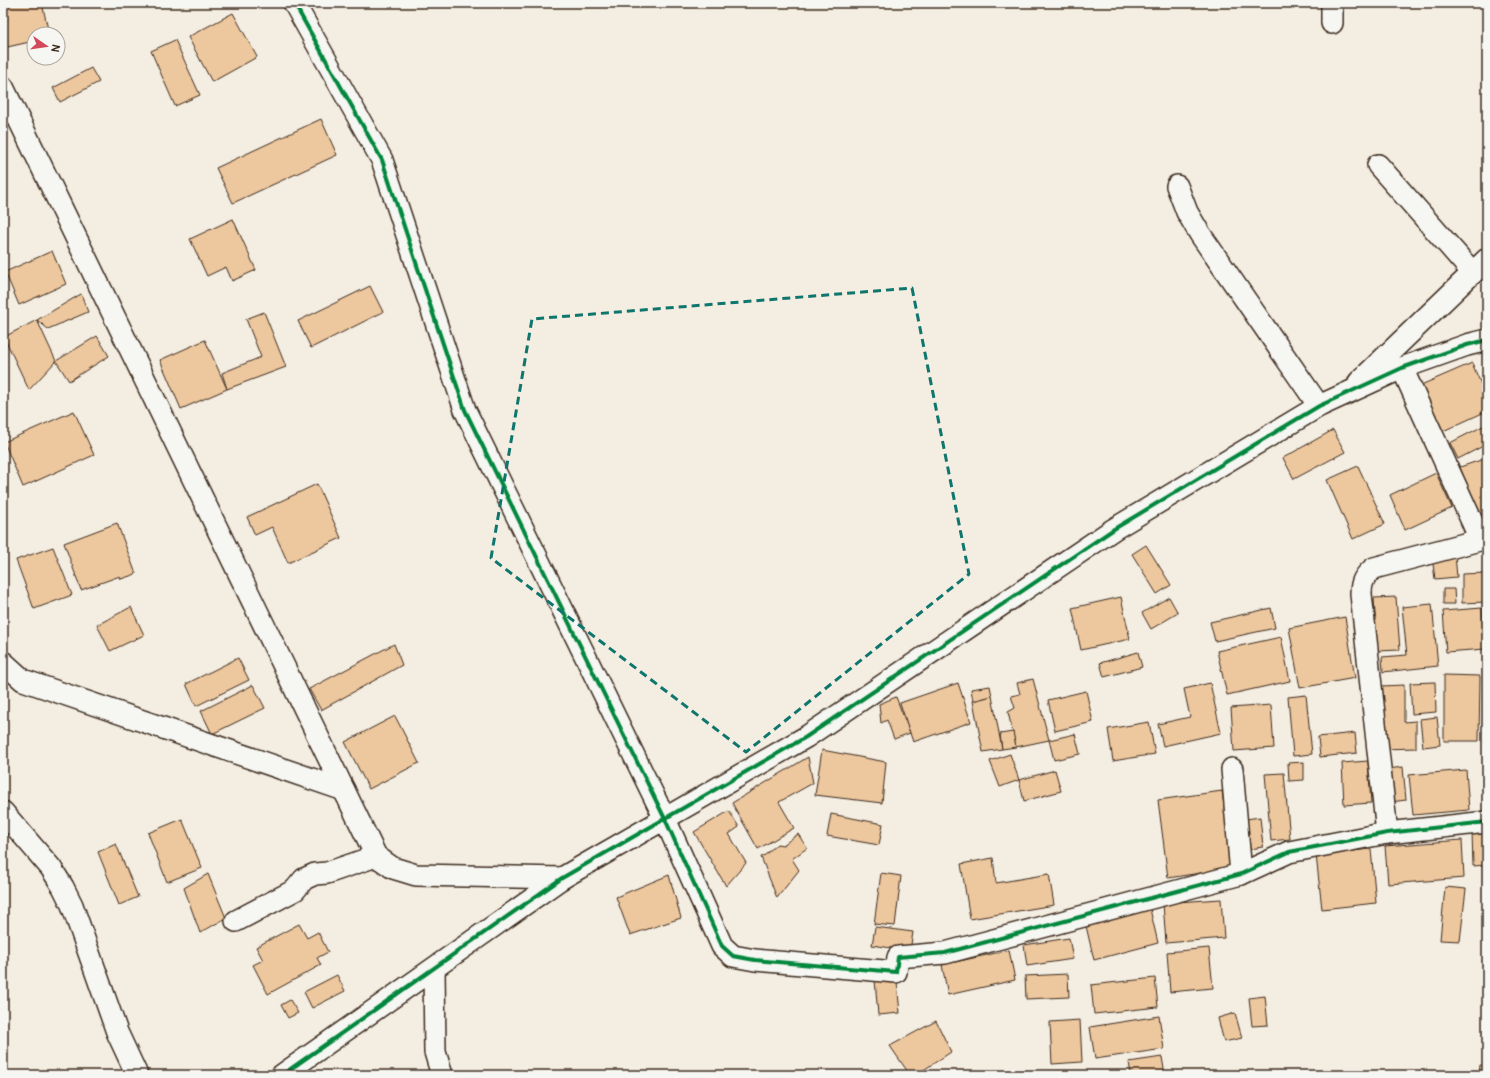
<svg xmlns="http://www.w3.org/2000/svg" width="1490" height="1078" viewBox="0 0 1490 1078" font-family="Pangolin,sans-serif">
<rect width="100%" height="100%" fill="#f4ede1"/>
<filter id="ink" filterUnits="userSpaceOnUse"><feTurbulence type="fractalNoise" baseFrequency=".025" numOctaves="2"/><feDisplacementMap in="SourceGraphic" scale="8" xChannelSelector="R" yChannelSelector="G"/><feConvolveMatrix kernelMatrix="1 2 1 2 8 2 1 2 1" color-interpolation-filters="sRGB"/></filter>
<g filter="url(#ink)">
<!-- building -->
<g fill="#edc79d" stroke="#3b2a1e">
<path d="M3,3H42L49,34H34V41L3,48Z"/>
<path d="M233,13L257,57L212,82L188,37Z"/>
<path d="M175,40L200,95L175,106L151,51Z"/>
<path d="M91,68L99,82L60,102L53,88Z"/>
<path d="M321,119L337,155L233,203L216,168Z"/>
<path d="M233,219L256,270L232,281L226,267L207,276L190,239Z"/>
<path d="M52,251L66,284L19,305L5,272Z"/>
<path d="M370,286L383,312L311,348L298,321Z"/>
<path d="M81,294L88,312L48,329L37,320Z"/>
<path d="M264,312L286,367L227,389L222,373L261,357L246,319Z"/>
<path d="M37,320L56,361L29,390L4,337Z"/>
<path d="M97,336L109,356L69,381L56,361Z"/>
<path d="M205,340L227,389L181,409L160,360Z"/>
<path d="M1472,363L1487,398V411L1441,432L1421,385Z"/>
<path d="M74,411L94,455L23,487L4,442Z"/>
<path d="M1487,424V444L1458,459L1450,443Z"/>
<path d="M1333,430L1345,452L1294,479L1283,458Z"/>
<path d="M1487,458V523L1481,525L1460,467Z"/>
<path d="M1358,466L1385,524L1353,539L1327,480Z"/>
<path d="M1436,473L1452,508L1405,530L1390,495Z"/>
<path d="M317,484L341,538L288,563L272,527L255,535L247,517Z"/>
<path d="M117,523L136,574L121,579L120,576L81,590L64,543Z"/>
<path d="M1146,545L1171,585L1157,594L1132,554Z"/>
<path d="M53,547L72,595L34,609L16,560Z"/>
<path d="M1455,555L1457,577L1435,579L1432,557Z"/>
<path d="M1486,573V602L1462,603V574Z"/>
<path d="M1443,589H1454L1455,604H1443Z"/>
<path d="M1121,597L1130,639L1081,650L1072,608Z"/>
<path d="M1169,597L1178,613L1151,629L1142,613Z"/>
<path d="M1396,597L1400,650L1377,651L1374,598Z"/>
<path d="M1432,604L1438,666L1383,672L1382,657L1407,655L1402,607Z"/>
<path d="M131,607L144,635L110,651L97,625Z"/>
<path d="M1271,608L1275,628L1215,641L1210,622Z"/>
<path d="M1482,608L1485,649L1446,652L1443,611Z"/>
<path d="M1345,617L1355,678L1300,688L1289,628Z"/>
<path d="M1281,637L1290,681L1227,695L1217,651Z"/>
<path d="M394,644L402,665L321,710L309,689Z"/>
<path d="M1138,652L1142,667L1104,677L1100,663Z"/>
<path d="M238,658L249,680L196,706L186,684Z"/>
<path d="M1444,675L1480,676L1479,741H1444Z"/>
<path d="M1033,679L1049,740L1016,747L1008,712L1015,708L1011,696L1020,694L1017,683Z"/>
<path d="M1435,682L1436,712L1412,714L1410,683Z"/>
<path d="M958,683L971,722L913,742L900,703Z"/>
<path d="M1210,683L1221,733L1163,746L1158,724L1190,717L1184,689Z"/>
<path d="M253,685L265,708L212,734L201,711Z"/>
<path d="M1404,685V722L1416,721V748L1382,749L1381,686Z"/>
<path d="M990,686L992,696L973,701L971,689Z"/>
<path d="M1086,691L1093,722L1055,731L1048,700Z"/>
<path d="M1306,695L1312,754L1293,756L1288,697Z"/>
<path d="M992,696L1002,749L983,752L973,701Z"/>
<path d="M896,697L910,733L894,739L887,720L881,723L879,704Z"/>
<path d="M1271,705L1274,748L1234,751L1231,708Z"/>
<path d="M395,716L419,763L369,789L345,742Z"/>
<path d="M1437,717L1440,745L1423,747L1420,719Z"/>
<path d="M1149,722L1155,754L1113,761L1108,729Z"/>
<path d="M1013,732L1016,747L1002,749L1000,734Z"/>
<path d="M1355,733L1357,753L1320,757L1318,737Z"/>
<path d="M1075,734L1080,754L1054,760L1049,740Z"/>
<path d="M822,750L886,762L882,803L815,795Z"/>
<path d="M1010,754L1019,780L1000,787L990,761Z"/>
<path d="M808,757L813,783L779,802L794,828L758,849L732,803Z"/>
<path d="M1368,761L1371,803L1344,805L1342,763Z"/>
<path d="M1304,762V780L1289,781L1288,763Z"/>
<path d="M1403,767L1406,800L1391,802L1388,769Z"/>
<path d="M1055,770L1061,791L1024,801L1019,780Z"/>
<path d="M1466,770L1469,810L1413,815L1409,775Z"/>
<path d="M1284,773L1290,839L1271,841L1265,774Z"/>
<path d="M1222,791L1233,868L1168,878L1158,800Z"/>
<path d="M729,811L739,827L729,834L746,863L726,886L694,832Z"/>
<path d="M831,814L883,824L879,845L827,836Z"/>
<path d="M1260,817L1263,847L1250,849L1246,819Z"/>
<path d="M182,819L202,868L167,882L148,833Z"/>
<path d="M1487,831V865L1473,866L1472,832Z"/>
<path d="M798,834L807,848L792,859L799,870L777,898L761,857L765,855L777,844L783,845Z"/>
<path d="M1462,840L1464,878L1388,884L1385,846Z"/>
<path d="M116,844L138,897L119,905L98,852Z"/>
<path d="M1371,849L1376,903L1322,909L1316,855Z"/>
<path d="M993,858L996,883L1049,874L1054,905L970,919L961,864Z"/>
<path d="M881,873L901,876L895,926L874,924Z"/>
<path d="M208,874L226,918L200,933L184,888Z"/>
<path d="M669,875L681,918L630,935L616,897Z"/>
<path d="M1445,887L1466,889L1460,941L1440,940Z"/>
<path d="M1221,899L1224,938L1166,943L1163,903Z"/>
<path d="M1150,909L1158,943L1094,960L1086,926Z"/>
<path d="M299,924L307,938L318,932L328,952L317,958L321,965L268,994L253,965L263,960L256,947Z"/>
<path d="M875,927L913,932L910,951L872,945Z"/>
<path d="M1069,938L1073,959L1027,966L1024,945Z"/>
<path d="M1209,948L1213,988L1170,992L1167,952Z"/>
<path d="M1009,950L1015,980L948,995L942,965Z"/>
<path d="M896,972L900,1013L878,1015L875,980Z"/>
<path d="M1068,974L1069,997L1026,999L1025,976Z"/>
<path d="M337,975L345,991L312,1008L304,992Z"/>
<path d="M1155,978L1158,1007L1094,1014L1091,985Z"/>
<path d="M1265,996L1268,1025L1252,1026L1249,998Z"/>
<path d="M290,1000L298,1013L288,1018L281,1005Z"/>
<path d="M1235,1013L1242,1038L1224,1042L1218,1018Z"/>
<path d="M1159,1016L1164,1049L1095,1059L1090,1027Z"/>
<path d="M1080,1020L1082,1062L1052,1064L1050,1022Z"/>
<path d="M936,1021L951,1052L916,1075H910L890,1046Z"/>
<path d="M1162,1057L1165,1075H1131L1129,1062Z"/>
<path d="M1480,1065L1487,1066V1075H1479Z"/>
</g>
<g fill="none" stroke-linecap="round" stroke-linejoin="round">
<!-- minor casing -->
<g stroke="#3b2a1e" stroke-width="24">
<g id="minor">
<path d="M294,3L382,160L465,410L665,819L722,946L733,956L755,960L896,972L898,957L945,953L1241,874L1289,852L1387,833L1487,822"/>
<path d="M1332,23V3"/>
<path d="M3,87L376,856L393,868L416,875L562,878"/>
<path d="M1378,165L1473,273"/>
<path d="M1177,186L1187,212L1200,234L1319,406"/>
<path d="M1402,368L1480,539"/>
<path d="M1359,382L1487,259"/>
<path d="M3,662L23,680L344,790"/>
<path d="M1232,769L1241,874"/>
<path d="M3,812L51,868L63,887L72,905L117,1032L137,1075"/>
<path d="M1387,833L1361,594C1361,582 1364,576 1374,568L1487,538"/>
<path d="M236,921L295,890L304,879L315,874L327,873L376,856"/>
<path d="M434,969L435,1052L442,1075"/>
<path d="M282,1075L562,878L806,737L1114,529L1319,406L1402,368L1467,345L1487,340"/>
</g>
</g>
<!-- minor -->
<use href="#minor" stroke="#f6f6f2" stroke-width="21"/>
<!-- cycleway casing -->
<g stroke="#f6f6f2" stroke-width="6">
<g id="cycleway">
<path d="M294,3L382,160L465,410L665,819L722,946L733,956L755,960L896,972L898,957L945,953L1241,874L1289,852L1387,833L1487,822"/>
<path d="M282,1075L562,878L806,737L1114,529L1319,406L1402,368L1467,345L1487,340"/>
</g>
</g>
<!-- cycleway -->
<use href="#cycleway" stroke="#00873e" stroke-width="4"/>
</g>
</g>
<!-- marked area -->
<path fill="none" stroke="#0f766e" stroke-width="3" stroke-dasharray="8 5" stroke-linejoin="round" d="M912,288L969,574L746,752L491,558L532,319Z"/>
<!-- margin -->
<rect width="1490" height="1078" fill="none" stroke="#f6f6f2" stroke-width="16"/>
<rect x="8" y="8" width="1474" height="1062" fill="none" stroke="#3b2a1e" stroke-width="1.5" filter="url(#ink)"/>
<!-- north arrow -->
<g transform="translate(46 46) rotate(103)"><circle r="19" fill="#f6f6f2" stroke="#aba49d"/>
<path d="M0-3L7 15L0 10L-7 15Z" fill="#d1495b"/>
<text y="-6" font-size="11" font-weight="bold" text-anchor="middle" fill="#3b2a1e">N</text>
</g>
</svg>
